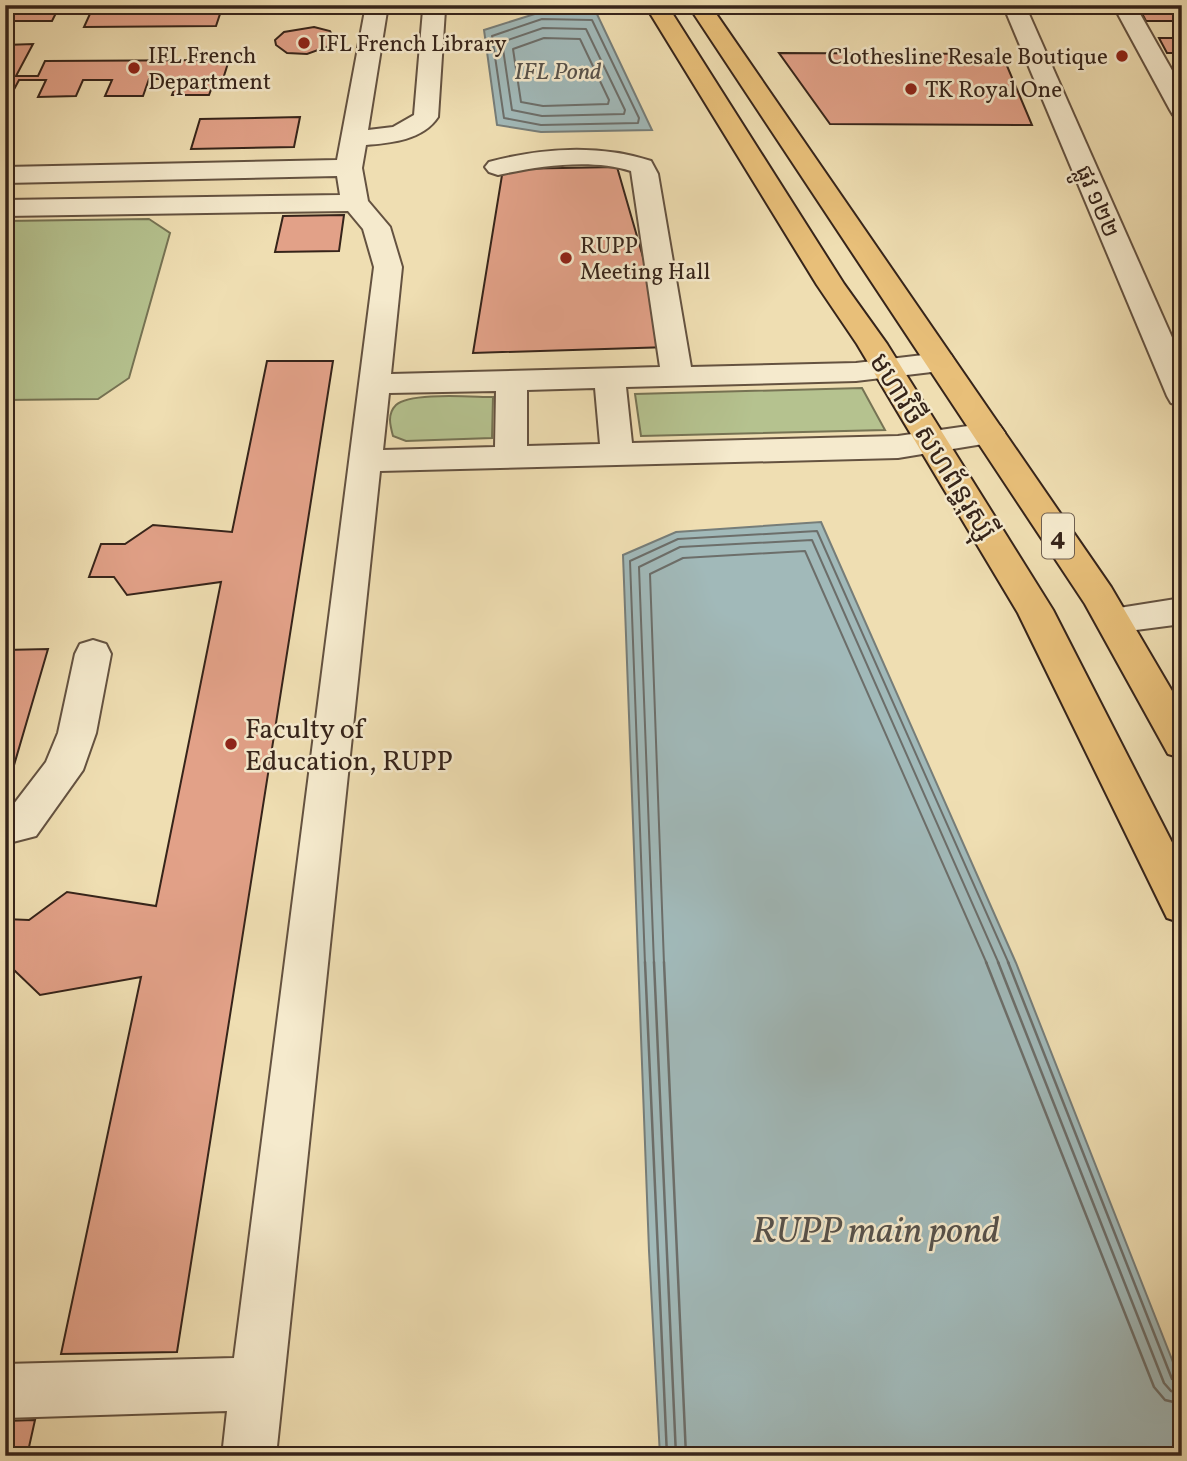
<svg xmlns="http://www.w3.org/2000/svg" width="1187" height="1461" viewBox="0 0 1187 1461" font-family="Vollkorn,'Noto Sans Khmer',serif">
<rect width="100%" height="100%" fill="#efdeb2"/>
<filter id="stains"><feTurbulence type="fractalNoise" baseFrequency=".00286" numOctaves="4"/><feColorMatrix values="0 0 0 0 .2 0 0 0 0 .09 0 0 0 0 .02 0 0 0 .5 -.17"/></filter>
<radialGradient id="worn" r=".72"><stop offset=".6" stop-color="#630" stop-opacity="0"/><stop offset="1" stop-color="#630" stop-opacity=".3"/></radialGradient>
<!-- green -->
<g fill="#b5c28f" stroke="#767354" stroke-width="2">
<path d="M149,219L170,233L129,378L98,399L5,400V221Z"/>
<path d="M862,388L885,430L641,436L635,394Z"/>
<path d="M493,397L492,438L406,441L393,436C390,425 387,414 396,405C410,392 472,397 493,397Z"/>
</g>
<!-- water -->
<g fill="#a1b9b9" stroke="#767d79" stroke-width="2">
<path d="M541,12H596L652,130L541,132L497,125L484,30Z"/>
<path d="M821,522L1016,963L1182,1385V1456H660L649,1251L623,555L676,532Z"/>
</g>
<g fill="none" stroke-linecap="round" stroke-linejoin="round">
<!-- shore-far1 -->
<g stroke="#6c6e6a" stroke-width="2">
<path d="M542,19L592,20L639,118L638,123L541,125L504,118L492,36Z"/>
<path d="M543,28L586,29L625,110L624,114L542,116L512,110L502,42Z"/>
<path d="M544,38L580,39L609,100L608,104L543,106L521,102L513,49Z"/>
<path d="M645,964L630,561L678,539L817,531L1009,964"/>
<path d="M654,964L639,567L680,547L812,540L999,964"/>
<path d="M664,964L650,574L683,558L805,551L987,964"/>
</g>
<!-- shore -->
<g stroke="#6c6e6a" stroke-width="2.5">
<path d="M645,962L667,1456"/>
<path d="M654,962L676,1456"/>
<path d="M664,962L686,1456"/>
<path d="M986,962L1154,1387L1165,1400L1182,1404"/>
<path d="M998,962L1164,1383L1171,1391L1182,1393"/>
<path d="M1008,962L1172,1379L1182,1384"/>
</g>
</g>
<!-- building -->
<g fill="#e2a188" stroke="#36241a" stroke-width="2">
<path d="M10,5H60L52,21H5V13Z"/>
<path d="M94,5H223L216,26L84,27Z"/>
<path d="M1138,6H1182V21H1146Z"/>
<path d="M314,27L330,31L335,40L332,45L307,54L287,53L276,45L275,40L284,32Z"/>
<path d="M1159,38H1182V53H1167Z"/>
<path d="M33,44L16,76H38L45,61L229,60L223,79H215L209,95H172L178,79H149L143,96H105L112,80H83L76,96L38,97L46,80H19L10,97H5V45Z"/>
<path d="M779,53L1002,54L1032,125L830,124Z"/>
<path d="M300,117L294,147L191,149L200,119Z"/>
<path d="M617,167L669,347L473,353L503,169Z"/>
<path d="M344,215L339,251L275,252L283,216Z"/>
<path d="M267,361H333L177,1352L61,1354L141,977L40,995L14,970H5V919L29,920L67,892L156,906L221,582L127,595L114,577H89L101,544H125L153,525L232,532Z"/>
<path d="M48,649L5,796V650Z"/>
<path d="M35,1420L27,1456H5V1421Z"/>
</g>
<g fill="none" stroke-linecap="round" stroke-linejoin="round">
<!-- minor casing -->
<g stroke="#645240" stroke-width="4">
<g id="minor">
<path d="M366,5H388L368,130L393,127L414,115L423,10L426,5H442L445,10L438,117C423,140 391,143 366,145L362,168L368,201L390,227L402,267L391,374L660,367L631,171C591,158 538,166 498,175L489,172L485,167L489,162C541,148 599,144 651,161L658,174L691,367L856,363L940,353L951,355L955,362L951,369L940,371L856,381L626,387L632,443L898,436L989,423L1000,426L1005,433L1000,440L989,443L898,458L380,471L276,1456H222L227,1411L5,1418V1364L234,1358L374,267L363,229L348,211L5,216V200L340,195L337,176L5,183V167L337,160ZM595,388L600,444L527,446V390ZM496,391L495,447L383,450L389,393Z"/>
<path d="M1003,5H1025L1182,360V406L1171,403L1167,396Z"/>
<path d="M1113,5H1135L1182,88V117L1173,115L1170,110Z"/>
<path d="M1182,598V624L1113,633L1100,629L1095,620L1100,611Z"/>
<path d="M93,640L106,644L111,654L96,733L83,770L36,836L5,844V810L10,809L46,762L58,733L75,654L80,644Z"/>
</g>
</g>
<!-- highway casing -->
<g stroke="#36241a" stroke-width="4">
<g id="highway">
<path d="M645,5H667L844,284L887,344L1053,610L1182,862V923L1167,918L1018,613L857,344L817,285Z"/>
<path d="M688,5H710L1111,587L1182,708V758L1168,754L1085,604Z"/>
</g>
</g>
<!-- minor -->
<use href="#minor" fill="#f5eacd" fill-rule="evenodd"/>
<!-- highway -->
<use href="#highway" fill="#e8bf79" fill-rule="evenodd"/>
</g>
<!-- markers -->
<g fill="#8f2418" stroke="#f5eacd" stroke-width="2.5">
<circle cx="304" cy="43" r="7"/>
<circle cx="1122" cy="56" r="7"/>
<circle cx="134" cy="68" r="7"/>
<circle cx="911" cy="89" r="7"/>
<circle cx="566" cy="258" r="7"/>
<circle cx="231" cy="744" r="7"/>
</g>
<g text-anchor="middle" stroke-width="5" stroke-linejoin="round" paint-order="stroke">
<!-- far-poi labels -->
<g font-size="23" fill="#36241a" stroke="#f5eacd" text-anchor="start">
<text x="318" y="51">IFL French Library</text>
<text x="148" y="63">IFL French<tspan x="148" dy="26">Department</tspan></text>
<text x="1108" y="64" text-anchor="end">Clothesline Resale Boutique</text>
<text x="925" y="97">TK Royal One</text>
<text x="580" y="253">RUPP<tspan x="580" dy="26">Meeting Hall</tspan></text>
</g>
<!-- far-street labels -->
<g font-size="23" fill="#36241a" stroke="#f5eacd">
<text transform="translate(1098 201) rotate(67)" y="8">ផ្លូវ ១២២</text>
</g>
<!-- far-water labels -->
<g font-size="24" font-style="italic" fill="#56514a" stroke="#f5eacd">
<text x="558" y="79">IFL Pond</text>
</g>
<!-- shield labels -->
<rect fill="#f5eacd" stroke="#6f5f50" stroke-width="2" x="1042" y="513.5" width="32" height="45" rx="5"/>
<g font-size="26" font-weight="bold" fill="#36241a">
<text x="1058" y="545">4</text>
</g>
<!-- street labels -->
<g font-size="28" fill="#36241a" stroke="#f5eacd">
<text transform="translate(934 446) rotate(58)" y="10">មហាវិថី សហព័ន្ធរុស្ស៊ី</text>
</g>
<!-- poi labels -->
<g font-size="28" fill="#36241a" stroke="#f5eacd" text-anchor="start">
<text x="245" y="738">Faculty of<tspan x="245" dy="32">Education, RUPP</tspan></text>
</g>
<!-- near-water labels -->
<g font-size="37" font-style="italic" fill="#56514a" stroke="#f5eacd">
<text x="876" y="1242">RUPP main pond</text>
</g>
</g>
<!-- margin -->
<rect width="1187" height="1461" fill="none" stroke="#efdeb2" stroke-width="28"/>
<rect x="7" y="7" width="1173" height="1447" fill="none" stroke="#36241a" stroke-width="3.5"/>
<rect x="14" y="14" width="1159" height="1433" fill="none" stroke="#36241a" stroke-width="2"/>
<rect width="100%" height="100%" filter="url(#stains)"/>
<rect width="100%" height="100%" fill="url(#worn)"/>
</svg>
